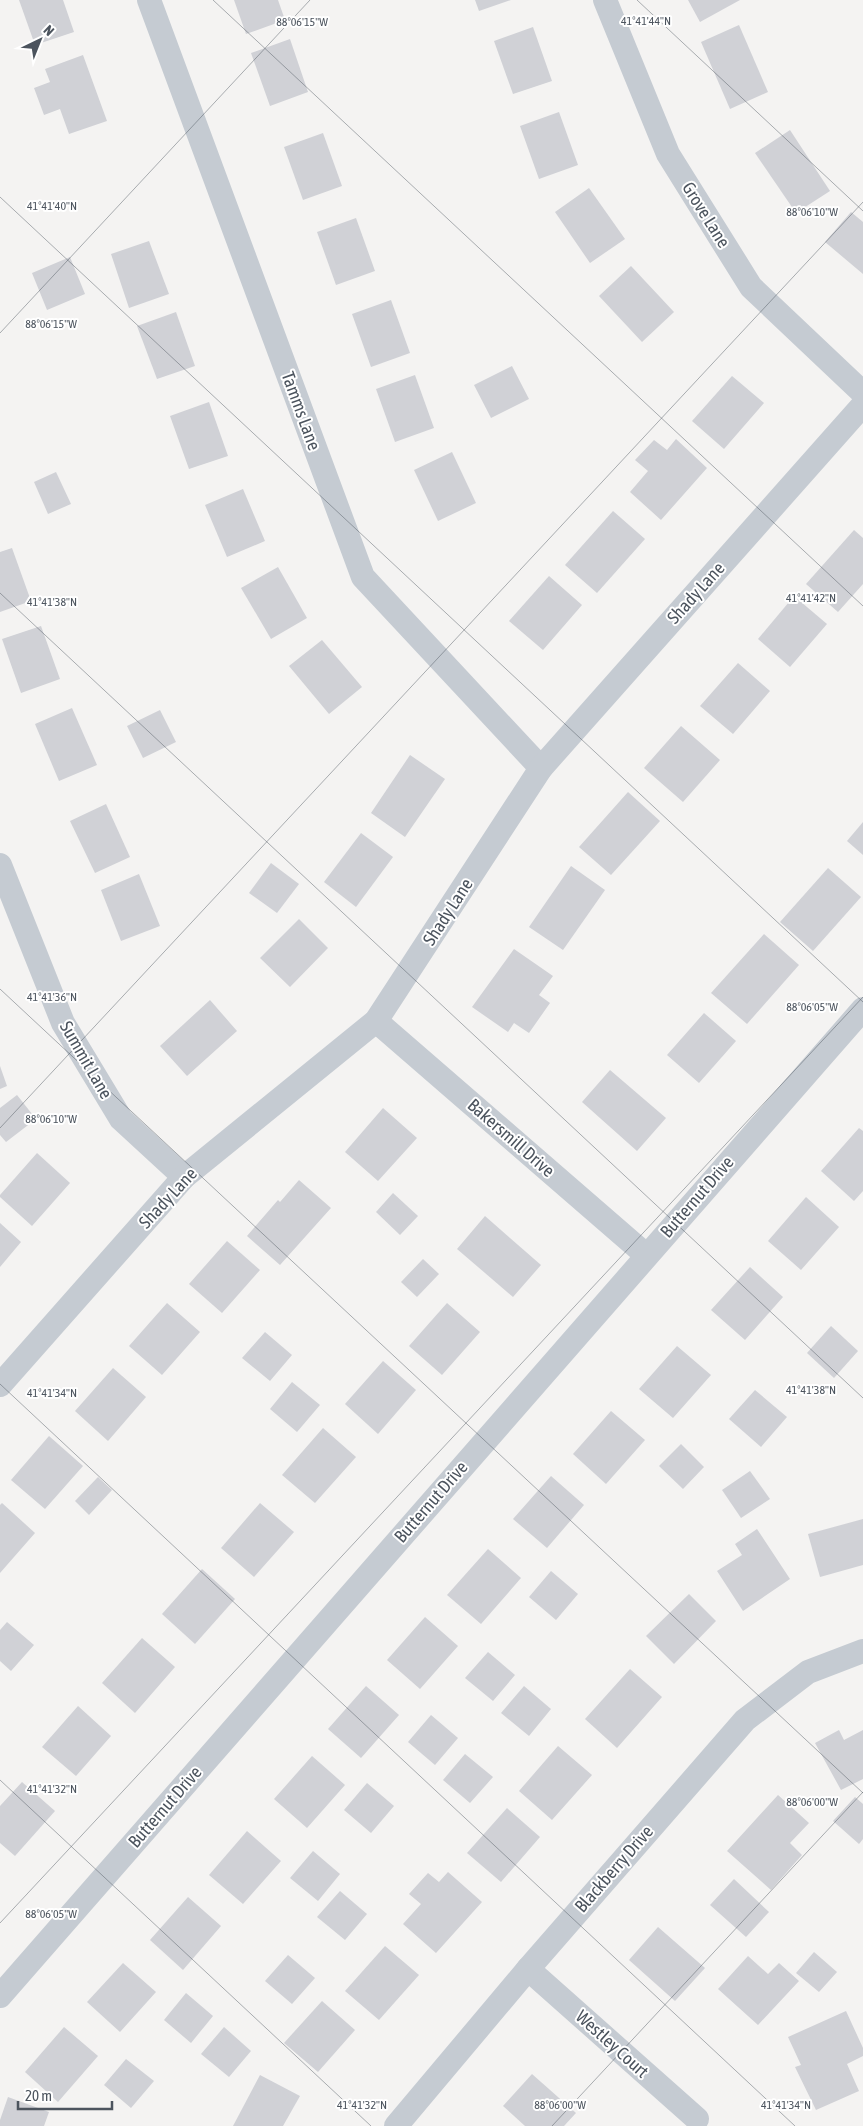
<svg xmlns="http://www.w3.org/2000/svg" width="863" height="2126" viewBox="0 0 863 2126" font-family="'Asap Condensed',sans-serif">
<rect width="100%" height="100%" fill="#f4f3f2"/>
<!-- building -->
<g fill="#d0d1d6">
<path d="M19,0H63L74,32L35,45Z"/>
<path d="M234,0H278L285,20L246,34Z"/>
<path d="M475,0H511L479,11Z"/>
<path d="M688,0H740L700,22Z"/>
<path d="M739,25L768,92L730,109L701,42Z"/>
<path d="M533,27L552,81L513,94L494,41Z"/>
<path d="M290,39L308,92L270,106L251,53Z"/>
<path d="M83,55L107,121L69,134L60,109L44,115L34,88L50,82L45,69Z"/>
<path d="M559,112L578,165L539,179L520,126Z"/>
<path d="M790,130L830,191L796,213L755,153Z"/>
<path d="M323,133L342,186L303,200L284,147Z"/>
<path d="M589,188L625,239L590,263L555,212Z"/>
<path d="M851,212L863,222V274L825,242Z"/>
<path d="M356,218L375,271L336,285L317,232Z"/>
<path d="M149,241L169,294L129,308L111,254Z"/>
<path d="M70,257L85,294L47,310L32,273Z"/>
<path d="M631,266L674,312L642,342L599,296Z"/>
<path d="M391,300L410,353L371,367L352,314Z"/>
<path d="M176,312L195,366L157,379L137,326Z"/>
<path d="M512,366L529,399L491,418L474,385Z"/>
<path d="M415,375L434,428L395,442L376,389Z"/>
<path d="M732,376L764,403L724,449L692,421Z"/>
<path d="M209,402L228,456L189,469L170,416Z"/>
<path d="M676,439L707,468L661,520L630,492L648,471L635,460L654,440L667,450Z"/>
<path d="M452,452L476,503L438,521L414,470Z"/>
<path d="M56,472L71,504L48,514L34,482Z"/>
<path d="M243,489L265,541L227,557L205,505Z"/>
<path d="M613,511L645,539L597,593L565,565Z"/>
<path d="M854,530L863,538V584L838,612L806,584Z"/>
<path d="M12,548L31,601L0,612V552Z"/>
<path d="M278,567L307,618L271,639L241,588Z"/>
<path d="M549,576L582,605L543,650L509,621Z"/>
<path d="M794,596L827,624L790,667L758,639Z"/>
<path d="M41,626L60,679L21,693L2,639Z"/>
<path d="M322,640L362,687L329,714L289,666Z"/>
<path d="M738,663L770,691L733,734L700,706Z"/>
<path d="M72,708L97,765L59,781L35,724Z"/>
<path d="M160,710L176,742L143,758L127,726Z"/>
<path d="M681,726L720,760L683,802L644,768Z"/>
<path d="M410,755L445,779L405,837L371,813Z"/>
<path d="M628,792L660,821L611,875L579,847Z"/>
<path d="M106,804L130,857L95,873L70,821Z"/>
<path d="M863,822V855L847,841Z"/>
<path d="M361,833L393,857L356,907L324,882Z"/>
<path d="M271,863L299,884L277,913L249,893Z"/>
<path d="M571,866L605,890L563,950L529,927Z"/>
<path d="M828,868L861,897L813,951L780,922Z"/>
<path d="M139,874L160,926L121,941L101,890Z"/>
<path d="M299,919L328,948L290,987L260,958Z"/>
<path d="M764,934L799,965L747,1024L711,993Z"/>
<path d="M514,949L553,976L539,995L550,1003L529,1033L514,1023L508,1032L472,1007Z"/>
<path d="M210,1000L237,1031L187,1076L160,1046Z"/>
<path d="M704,1013L736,1041L699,1083L667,1055Z"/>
<path d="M0,1066L7,1086L0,1089Z"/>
<path d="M610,1070L666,1118L637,1151L582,1102Z"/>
<path d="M17,1095L36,1119L6,1142L0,1135V1108Z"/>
<path d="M383,1108L417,1138L378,1181L345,1152Z"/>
<path d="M859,1128L863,1131V1191L854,1201L821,1171Z"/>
<path d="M37,1153L70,1183L32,1226L0,1197V1195Z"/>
<path d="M299,1180L331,1208L280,1265L247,1236L278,1200L280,1202Z"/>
<path d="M393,1193L418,1216L400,1235L376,1212Z"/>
<path d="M806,1197L839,1227L801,1270L768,1241Z"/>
<path d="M485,1216L541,1265L513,1297L457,1249Z"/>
<path d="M0,1223L21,1242L0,1267Z"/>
<path d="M227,1241L260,1270L222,1313L189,1284Z"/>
<path d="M423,1259L439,1274L417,1297L401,1282Z"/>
<path d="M750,1267L783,1297L745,1340L711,1310Z"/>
<path d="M167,1303L200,1332L162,1375L129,1346Z"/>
<path d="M447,1303L480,1332L442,1375L409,1346Z"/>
<path d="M831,1326L858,1351L834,1378L807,1353Z"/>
<path d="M265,1332L292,1355L270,1381L242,1358Z"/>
<path d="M677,1346L711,1375L673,1418L639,1389Z"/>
<path d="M383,1361L416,1390L378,1434L345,1404Z"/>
<path d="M113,1368L146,1397L108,1441L75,1411Z"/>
<path d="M292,1382L320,1405L297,1432L270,1409Z"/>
<path d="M755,1390L787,1417L761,1447L729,1419Z"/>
<path d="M611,1411L645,1440L606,1484L573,1454Z"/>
<path d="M323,1428L356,1457L315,1503L282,1475Z"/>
<path d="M49,1436L83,1466L45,1509L11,1480Z"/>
<path d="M681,1444L704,1467L683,1489L659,1466Z"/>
<path d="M750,1471L770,1499L741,1518L722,1490Z"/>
<path d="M551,1476L584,1505L547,1548L513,1519Z"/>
<path d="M98,1477L112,1490L89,1515L75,1501Z"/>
<path d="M2,1503L35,1533L0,1573V1505Z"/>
<path d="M260,1503L294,1532L254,1577L221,1548Z"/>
<path d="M863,1519V1565L820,1577L808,1534Z"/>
<path d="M757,1529L790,1579L743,1611L717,1571L742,1555L735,1544Z"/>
<path d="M488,1549L521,1578L481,1624L447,1595Z"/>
<path d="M202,1569L235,1599L195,1644L162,1614Z"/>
<path d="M551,1571L578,1594L556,1620L529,1597Z"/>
<path d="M689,1594L716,1621L674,1664L646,1636Z"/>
<path d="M425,1617L458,1646L420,1689L387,1660Z"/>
<path d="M7,1622L34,1645L11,1671L0,1661V1630Z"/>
<path d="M142,1638L175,1667L135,1713L102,1683Z"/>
<path d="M488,1652L515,1675L493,1701L465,1678Z"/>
<path d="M630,1669L662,1697L617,1748L585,1719Z"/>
<path d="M366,1686L399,1715L361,1758L328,1729Z"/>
<path d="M524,1686L551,1709L529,1736L501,1713Z"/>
<path d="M78,1706L111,1736L76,1776L42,1747Z"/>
<path d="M431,1715L458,1738L435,1765L408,1742Z"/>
<path d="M839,1730L844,1740L863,1730V1779L841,1790L815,1743Z"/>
<path d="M558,1746L592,1775L552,1820L519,1791Z"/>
<path d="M465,1754L493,1777L470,1803L443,1780Z"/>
<path d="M312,1756L345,1785L307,1828L274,1799Z"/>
<path d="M22,1782L55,1811L15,1856L0,1843V1806Z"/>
<path d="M367,1783L394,1806L371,1833L344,1810Z"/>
<path d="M778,1795L809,1823L790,1843L802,1855L771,1890L727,1851Z"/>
<path d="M855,1797L863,1804V1839L859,1844L833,1821Z"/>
<path d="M507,1808L540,1837L501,1882L467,1853Z"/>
<path d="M247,1831L281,1861L243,1904L209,1875Z"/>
<path d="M313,1851L340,1874L318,1901L290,1878Z"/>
<path d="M448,1872L482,1902L436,1953L403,1924L421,1904L409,1894L428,1873L439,1882Z"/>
<path d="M734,1879L769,1912L746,1937L710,1905Z"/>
<path d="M340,1891L367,1914L345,1940L317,1917Z"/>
<path d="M188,1897L221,1926L183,1970L150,1940Z"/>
<path d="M658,1927L705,1968L675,2001L629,1960Z"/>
<path d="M385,1946L419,1975L379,2020L345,1991Z"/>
<path d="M814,1952L837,1972L819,1992L796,1973Z"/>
<path d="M288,1955L315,1978L292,2004L265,1981Z"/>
<path d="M748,1956L768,1974L779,1963L799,1981L758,2025L718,1989Z"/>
<path d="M123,1963L156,1992L120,2032L87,2002Z"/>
<path d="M186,1993L213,2016L191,2043L164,2020Z"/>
<path d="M322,2001L355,2030L318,2072L284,2043Z"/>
<path d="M846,2011L863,2048V2056L847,2064L859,2091L816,2110L795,2067L801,2065L788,2037Z"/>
<path d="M64,2027L98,2056L58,2102L25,2072Z"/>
<path d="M224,2027L251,2051L229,2077L201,2054Z"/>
<path d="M126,2059L154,2081L131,2108L104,2085Z"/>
<path d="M532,2074L576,2113L564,2126H525L503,2106Z"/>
<path d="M260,2075L300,2096L283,2126H233Z"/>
<path d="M8,2097L49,2112L44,2126H0V2120Z"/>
</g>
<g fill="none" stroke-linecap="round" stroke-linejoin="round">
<!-- minor -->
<g stroke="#c5cbd2" stroke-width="24">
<path d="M149,0L363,577L541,768"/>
<path d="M605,0L668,154L751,287L863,393"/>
<path d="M0,865L63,1023L121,1119L184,1177"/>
<path d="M376,1021L646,1255"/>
<path d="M0,1385L184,1177L376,1021L541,768L863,405"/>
<path d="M528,1969L697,2119"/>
<path d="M0,1996L863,1009"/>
<path d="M396,2126L528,1969L745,1720L808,1672L863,1651"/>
</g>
</g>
<!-- ticks -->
<path fill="none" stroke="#4c545e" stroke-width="1" stroke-opacity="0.45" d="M213,0L863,606M637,0L863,211M0,197L863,1002M0,333L310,0M0,593L863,1398M0,989L863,1793M0,1128L863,202M0,1384L795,2126M0,1780L371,2126M0,1923L863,997M552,2126L863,1792"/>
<g text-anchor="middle" stroke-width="4" stroke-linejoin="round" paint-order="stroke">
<!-- street labels -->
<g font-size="18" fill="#4c545e" stroke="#fff">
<text transform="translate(706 215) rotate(58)" y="6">Grove Lane</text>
<text transform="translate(301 411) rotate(70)" y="6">Tamms Lane</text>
<text transform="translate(696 593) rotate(-48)" y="6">Shady Lane</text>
<text transform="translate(448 912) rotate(-57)" y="6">Shady Lane</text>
<text transform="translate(86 1060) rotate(60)" y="6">Summit Lane</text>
<text transform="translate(511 1138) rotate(41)" y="6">Bakersmill Drive</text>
<text transform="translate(697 1197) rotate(-49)" y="6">Butternut Drive</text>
<text transform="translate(168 1198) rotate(-47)" y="6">Shady Lane</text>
<text transform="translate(431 1502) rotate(-49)" y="6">Butternut Drive</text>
<text transform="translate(165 1807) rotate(-49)" y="6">Butternut Drive</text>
<text transform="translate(614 1869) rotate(-49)" y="6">Blackberry Drive</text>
<text transform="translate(612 2044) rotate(42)" y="6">Westley Court</text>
</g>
</g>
<g font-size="12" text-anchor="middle" fill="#4c545e" stroke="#fff" stroke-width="4" stroke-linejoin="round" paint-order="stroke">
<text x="646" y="25">41°41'44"N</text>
<text x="302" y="26">88°06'15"W</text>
<text x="52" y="210">41°41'40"N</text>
<text x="812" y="216">88°06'10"W</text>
<text x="51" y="328">88°06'15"W</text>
<text x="811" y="602">41°41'42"N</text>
<text x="52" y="606">41°41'38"N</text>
<text x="52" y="1001">41°41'36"N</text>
<text x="812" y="1011">88°06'05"W</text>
<text x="51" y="1123">88°06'10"W</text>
<text x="811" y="1394">41°41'38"N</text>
<text x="52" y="1397">41°41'34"N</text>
<text x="52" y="1793">41°41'32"N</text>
<text x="812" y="1806">88°06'00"W</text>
<text x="51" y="1918">88°06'05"W</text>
<text x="560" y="2109">88°06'00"W</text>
<text x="362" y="2109">41°41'32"N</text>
<text x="786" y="2109">41°41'34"N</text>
</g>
<!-- north arrow -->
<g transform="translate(40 40) rotate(43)" stroke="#ffffff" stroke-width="4" paint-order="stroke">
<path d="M0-4L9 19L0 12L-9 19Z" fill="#4c545e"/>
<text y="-8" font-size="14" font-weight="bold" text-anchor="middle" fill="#4c545e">N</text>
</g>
<!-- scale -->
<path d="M18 2101v8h94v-8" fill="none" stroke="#4c545e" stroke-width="2.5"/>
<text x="25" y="2101" font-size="15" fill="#4c545e" stroke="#ffffff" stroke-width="4" paint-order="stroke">20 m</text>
</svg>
